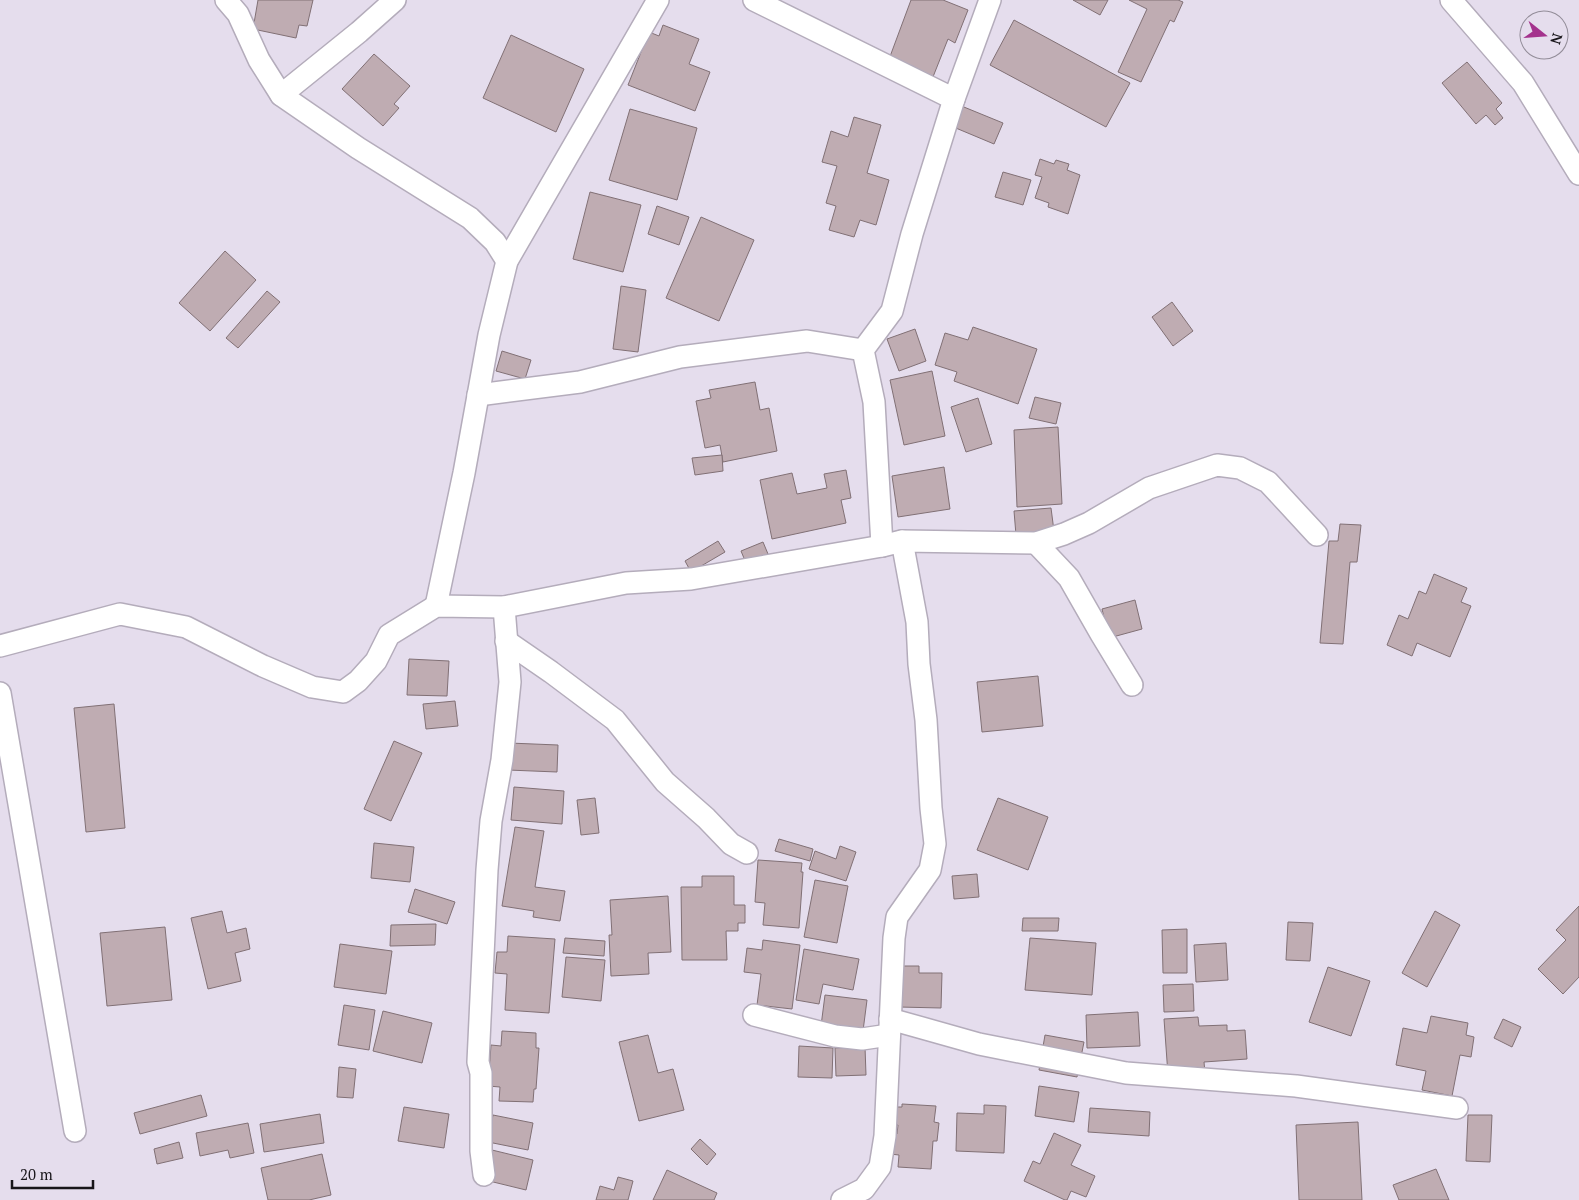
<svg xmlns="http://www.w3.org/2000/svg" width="1579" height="1200" viewBox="0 0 1579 1200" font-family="'PT Serif',serif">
<rect width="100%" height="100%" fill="#e5dded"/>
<!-- building -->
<g fill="#bfacb2" stroke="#817075">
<path d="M258,0H313L307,26L299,25L296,38L253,29Z"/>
<path d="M911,0H943L968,10L955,43L948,39L929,87L885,70Z"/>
<path d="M1073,0H1108L1100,15Z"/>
<path d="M1129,0H1178L1183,2L1174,22L1170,20L1141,82L1118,72L1147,9Z"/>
<path d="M1014,20L1130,83L1106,127L990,65Z"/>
<path d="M663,25L699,39L689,64L710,72L695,111L628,85L649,32L659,36Z"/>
<path d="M511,35L584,69L556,132L483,98Z"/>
<path d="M374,54L410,86L394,104L399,108L383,126L342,89Z"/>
<path d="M1467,62L1502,103L1496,109L1503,118L1495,125L1486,115L1476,124L1442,83Z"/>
<path d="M959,105L1003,123L994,144L951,126Z"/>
<path d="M630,109L697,128L677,200L609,180Z"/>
<path d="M854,117L881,125L867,173L889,180L876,225L860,220L854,237L829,230L836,206L826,203L837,166L822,162L831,131L848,137Z"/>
<path d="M1040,159L1054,164L1056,160L1069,164L1067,170L1080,175L1068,214L1048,207L1049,203L1035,198L1042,177L1035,175Z"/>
<path d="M1003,172L1031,180L1023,205L995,197Z"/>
<path d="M590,192L641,205L623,272L573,259Z"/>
<path d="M657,206L689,217L679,245L648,234Z"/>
<path d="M701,217L754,240L719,321L666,298Z"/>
<path d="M225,251L256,280L210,331L179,303Z"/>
<path d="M621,286L646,290L638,352L613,349Z"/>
<path d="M267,291L280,302L238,348L226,338Z"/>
<path d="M1172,302L1193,331L1173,346L1152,317Z"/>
<path d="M973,327L1037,349L1018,404L954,381L957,372L935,365L945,333L968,340Z"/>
<path d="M915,329L926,361L899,371L887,339Z"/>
<path d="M502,351L531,360L525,379L496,371Z"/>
<path d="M932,371L945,436L904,445L890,380Z"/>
<path d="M755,382L760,410L769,408L777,451L723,462L720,445L705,448L696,401L711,398L709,390Z"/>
<path d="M1035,397L1061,403L1056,424L1029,418Z"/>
<path d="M978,398L992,444L966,452L951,407Z"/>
<path d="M1058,427L1062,504L1017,507L1014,430Z"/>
<path d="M722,455L723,471L695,475L692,458Z"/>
<path d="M944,467L950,509L898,517L892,476Z"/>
<path d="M846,470L851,498L841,500L846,523L772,539L760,480L792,473L797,494L827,488L824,474Z"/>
<path d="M1051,508L1054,531L1016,535L1014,511Z"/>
<path d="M1340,524L1361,525L1357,562H1350L1343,644L1320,643L1329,541H1338Z"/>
<path d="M718,541L725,552L691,572L685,561Z"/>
<path d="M763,542L768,554L746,563L741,551Z"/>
<path d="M1434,574L1467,588L1461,602L1471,606L1450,657L1417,643L1412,656L1387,645L1399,615L1408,619L1419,591L1426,594Z"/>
<path d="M1135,600L1142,629L1109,638L1102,609Z"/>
<path d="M409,659L449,661L447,696L407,695Z"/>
<path d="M1038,676L1043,726L982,732L977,682Z"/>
<path d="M455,701L458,726L426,729L423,704Z"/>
<path d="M114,704L125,828L86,832L74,708Z"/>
<path d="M394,741L422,753L391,821L364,809Z"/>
<path d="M509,743L558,745L557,772L508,770Z"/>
<path d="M514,787L564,791L562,824L511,820Z"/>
<path d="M595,798L599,833L581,835L577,800Z"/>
<path d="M998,798L1048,817L1028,870L977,850Z"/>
<path d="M515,827L544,831L535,887L565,891L560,921L533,917L534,911L502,906Z"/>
<path d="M779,839L813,849L810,861L775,851Z"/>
<path d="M374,843L414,847L410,882L371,878Z"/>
<path d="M840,846L856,852L846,881L809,869L815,851L836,859Z"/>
<path d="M758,860L802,863L801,872H803L799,928L763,925L765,903L755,902Z"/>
<path d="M977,874L979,897L954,899L952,876Z"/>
<path d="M702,876H734V905H745V923H738V931H726L727,960H682L681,887H702Z"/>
<path d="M815,880L848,886L837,943L804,937Z"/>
<path d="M415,889L455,902L447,924L408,912Z"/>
<path d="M668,896L671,952L648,953L649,974L611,976L609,935H612L610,900Z"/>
<path d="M1579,906V977L1563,994L1538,969L1566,940L1556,930Z"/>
<path d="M222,911L227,933L246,928L250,949L235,953L241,981L208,989L191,918Z"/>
<path d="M1435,911L1460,925L1427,987L1402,973Z"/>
<path d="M1023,918H1059L1058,931H1022Z"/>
<path d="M1288,922L1313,923L1310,961L1286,960Z"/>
<path d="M436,924L435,945L390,946L391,925Z"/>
<path d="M165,927L172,1000L107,1006L100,933Z"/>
<path d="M1187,929V973H1163L1162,930Z"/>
<path d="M508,936L555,939L549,1013L505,1010L507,974L495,973L497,952H507Z"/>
<path d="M565,938L605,941L604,956L563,953Z"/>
<path d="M1030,938L1096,943L1092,995L1025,990Z"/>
<path d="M763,940L800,945L792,1009L757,1005L761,974L744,972L747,948L762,950Z"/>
<path d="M1226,943L1228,980L1196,982L1194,945Z"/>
<path d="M340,944L392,951L386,994L334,987Z"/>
<path d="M804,949L859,959L853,990L823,984L819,1004L796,1000Z"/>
<path d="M566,957L605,960L601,1001L562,997Z"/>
<path d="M899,966H919V973H942L941,1008L899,1007Z"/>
<path d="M1328,967L1370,981L1351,1036L1309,1022Z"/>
<path d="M1193,984L1194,1011L1164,1012L1163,985Z"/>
<path d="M825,995L867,1000L863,1031L821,1026Z"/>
<path d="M344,1005L375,1010L369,1050L338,1045Z"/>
<path d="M383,1011L432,1023L422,1063L373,1051Z"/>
<path d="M1138,1012L1140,1046L1087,1048L1086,1015Z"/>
<path d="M1431,1016L1468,1023L1466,1035L1474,1037L1471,1057L1460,1055L1452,1096L1422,1090L1426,1071L1396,1065L1403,1028L1427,1033Z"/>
<path d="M1198,1017L1199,1026L1227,1025V1031L1245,1030L1247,1059L1204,1062L1205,1073L1168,1075L1164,1019Z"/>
<path d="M1503,1019L1521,1027L1512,1047L1494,1038Z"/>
<path d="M502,1031L536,1033V1048H539L536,1089H534L533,1102L499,1101L500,1087L488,1086L491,1045L501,1046Z"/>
<path d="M648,1035L658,1073L673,1069L684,1110L639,1121L619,1042Z"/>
<path d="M1045,1035L1084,1042L1077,1077L1039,1070Z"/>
<path d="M799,1046L833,1048L832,1078L798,1077Z"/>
<path d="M865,1047L866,1075L836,1076L835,1048Z"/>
<path d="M339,1067L356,1069L353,1098L337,1097Z"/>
<path d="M1039,1086L1079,1092L1074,1122L1035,1116Z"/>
<path d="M201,1095L207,1116L140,1134L134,1113Z"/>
<path d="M902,1104L936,1106L934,1122L939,1123L937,1141H933L931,1169L898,1167L899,1155L890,1154L892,1133L897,1134L898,1125H894L896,1107H902Z"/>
<path d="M984,1105L1006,1106L1004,1153L956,1151L957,1113L984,1114Z"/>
<path d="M404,1107L449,1114L444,1148L398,1141Z"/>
<path d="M1090,1108L1150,1112L1149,1136L1088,1132Z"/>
<path d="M320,1114L324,1143L264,1152L260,1124Z"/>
<path d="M493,1115L533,1123L528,1150L488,1142Z"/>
<path d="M1468,1115H1492L1490,1162L1466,1161Z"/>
<path d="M1358,1122L1362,1200H1299L1296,1125Z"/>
<path d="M248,1123L254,1153L230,1158L228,1150L200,1156L196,1133Z"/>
<path d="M1054,1133L1081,1145L1071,1165L1095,1176L1086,1197L1071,1191L1067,1200H1065L1024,1181L1033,1161L1040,1164Z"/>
<path d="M700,1139L716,1154L707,1165L691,1149Z"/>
<path d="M179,1142L183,1158L157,1164L154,1149Z"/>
<path d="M492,1150L533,1160L526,1190L485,1180Z"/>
<path d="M322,1154L331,1195L309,1200H268L261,1168Z"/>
<path d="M1436,1169L1449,1200H1399L1393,1185Z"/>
<path d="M667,1170L717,1193L714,1200H653Z"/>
<path d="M618,1177L633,1181L628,1200H596L600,1186L614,1190Z"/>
</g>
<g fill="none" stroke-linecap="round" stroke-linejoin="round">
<!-- street casing -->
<g stroke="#b4acbb" stroke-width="24">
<g id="street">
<path d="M226,0L238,14L259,60L281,95L358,148L470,218L495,242L507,261"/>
<path d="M754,0L954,99"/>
<path d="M1451,0L1523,83L1579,174"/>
<path d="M281,95L359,32L395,0"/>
<path d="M478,395L580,382L680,357L807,341L863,350"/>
<path d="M1036,543L1069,578L1101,634L1132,685"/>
<path d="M882,546L874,402L863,350L892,311L912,234L954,99L990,0"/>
<path d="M436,606L464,473L489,335L507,261L658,0"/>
<path d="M506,641L551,672L615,720L665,782L706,818L731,844L747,853"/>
<path d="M0,646L120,614L186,627L263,666L312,687L343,692L358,681L376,661L389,635L436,606L504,607L626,583L691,579L882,546L902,541L1036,543L1064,534L1089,523L1149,488L1217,465L1240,468L1268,482L1317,535"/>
<path d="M0,693L75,1131"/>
<path d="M754,1015L835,1036L862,1039L889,1035"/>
<path d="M890,1019L979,1044L1126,1073L1296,1086L1457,1108"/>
<path d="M484,1175L481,1151V1073L478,1062L487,870L491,821L502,760L510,682L504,607"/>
<path d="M842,1200L864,1189L880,1167L885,1136L894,938L897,917L930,870L935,844L931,808L926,720L919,664L917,622L902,541"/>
</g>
</g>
<!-- street -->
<use href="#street" stroke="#fff" stroke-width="21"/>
</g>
<!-- north arrow -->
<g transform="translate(1544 35) rotate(107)"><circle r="24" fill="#e5dded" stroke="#938d99"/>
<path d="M0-4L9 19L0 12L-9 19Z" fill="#a4328d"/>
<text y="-8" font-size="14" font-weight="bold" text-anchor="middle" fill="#18151a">N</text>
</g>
<!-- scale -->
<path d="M12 1180v8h81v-8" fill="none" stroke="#18151a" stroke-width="2.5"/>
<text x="20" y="1180" font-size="15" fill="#18151a" stroke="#e5dded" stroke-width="4" paint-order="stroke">20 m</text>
</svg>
